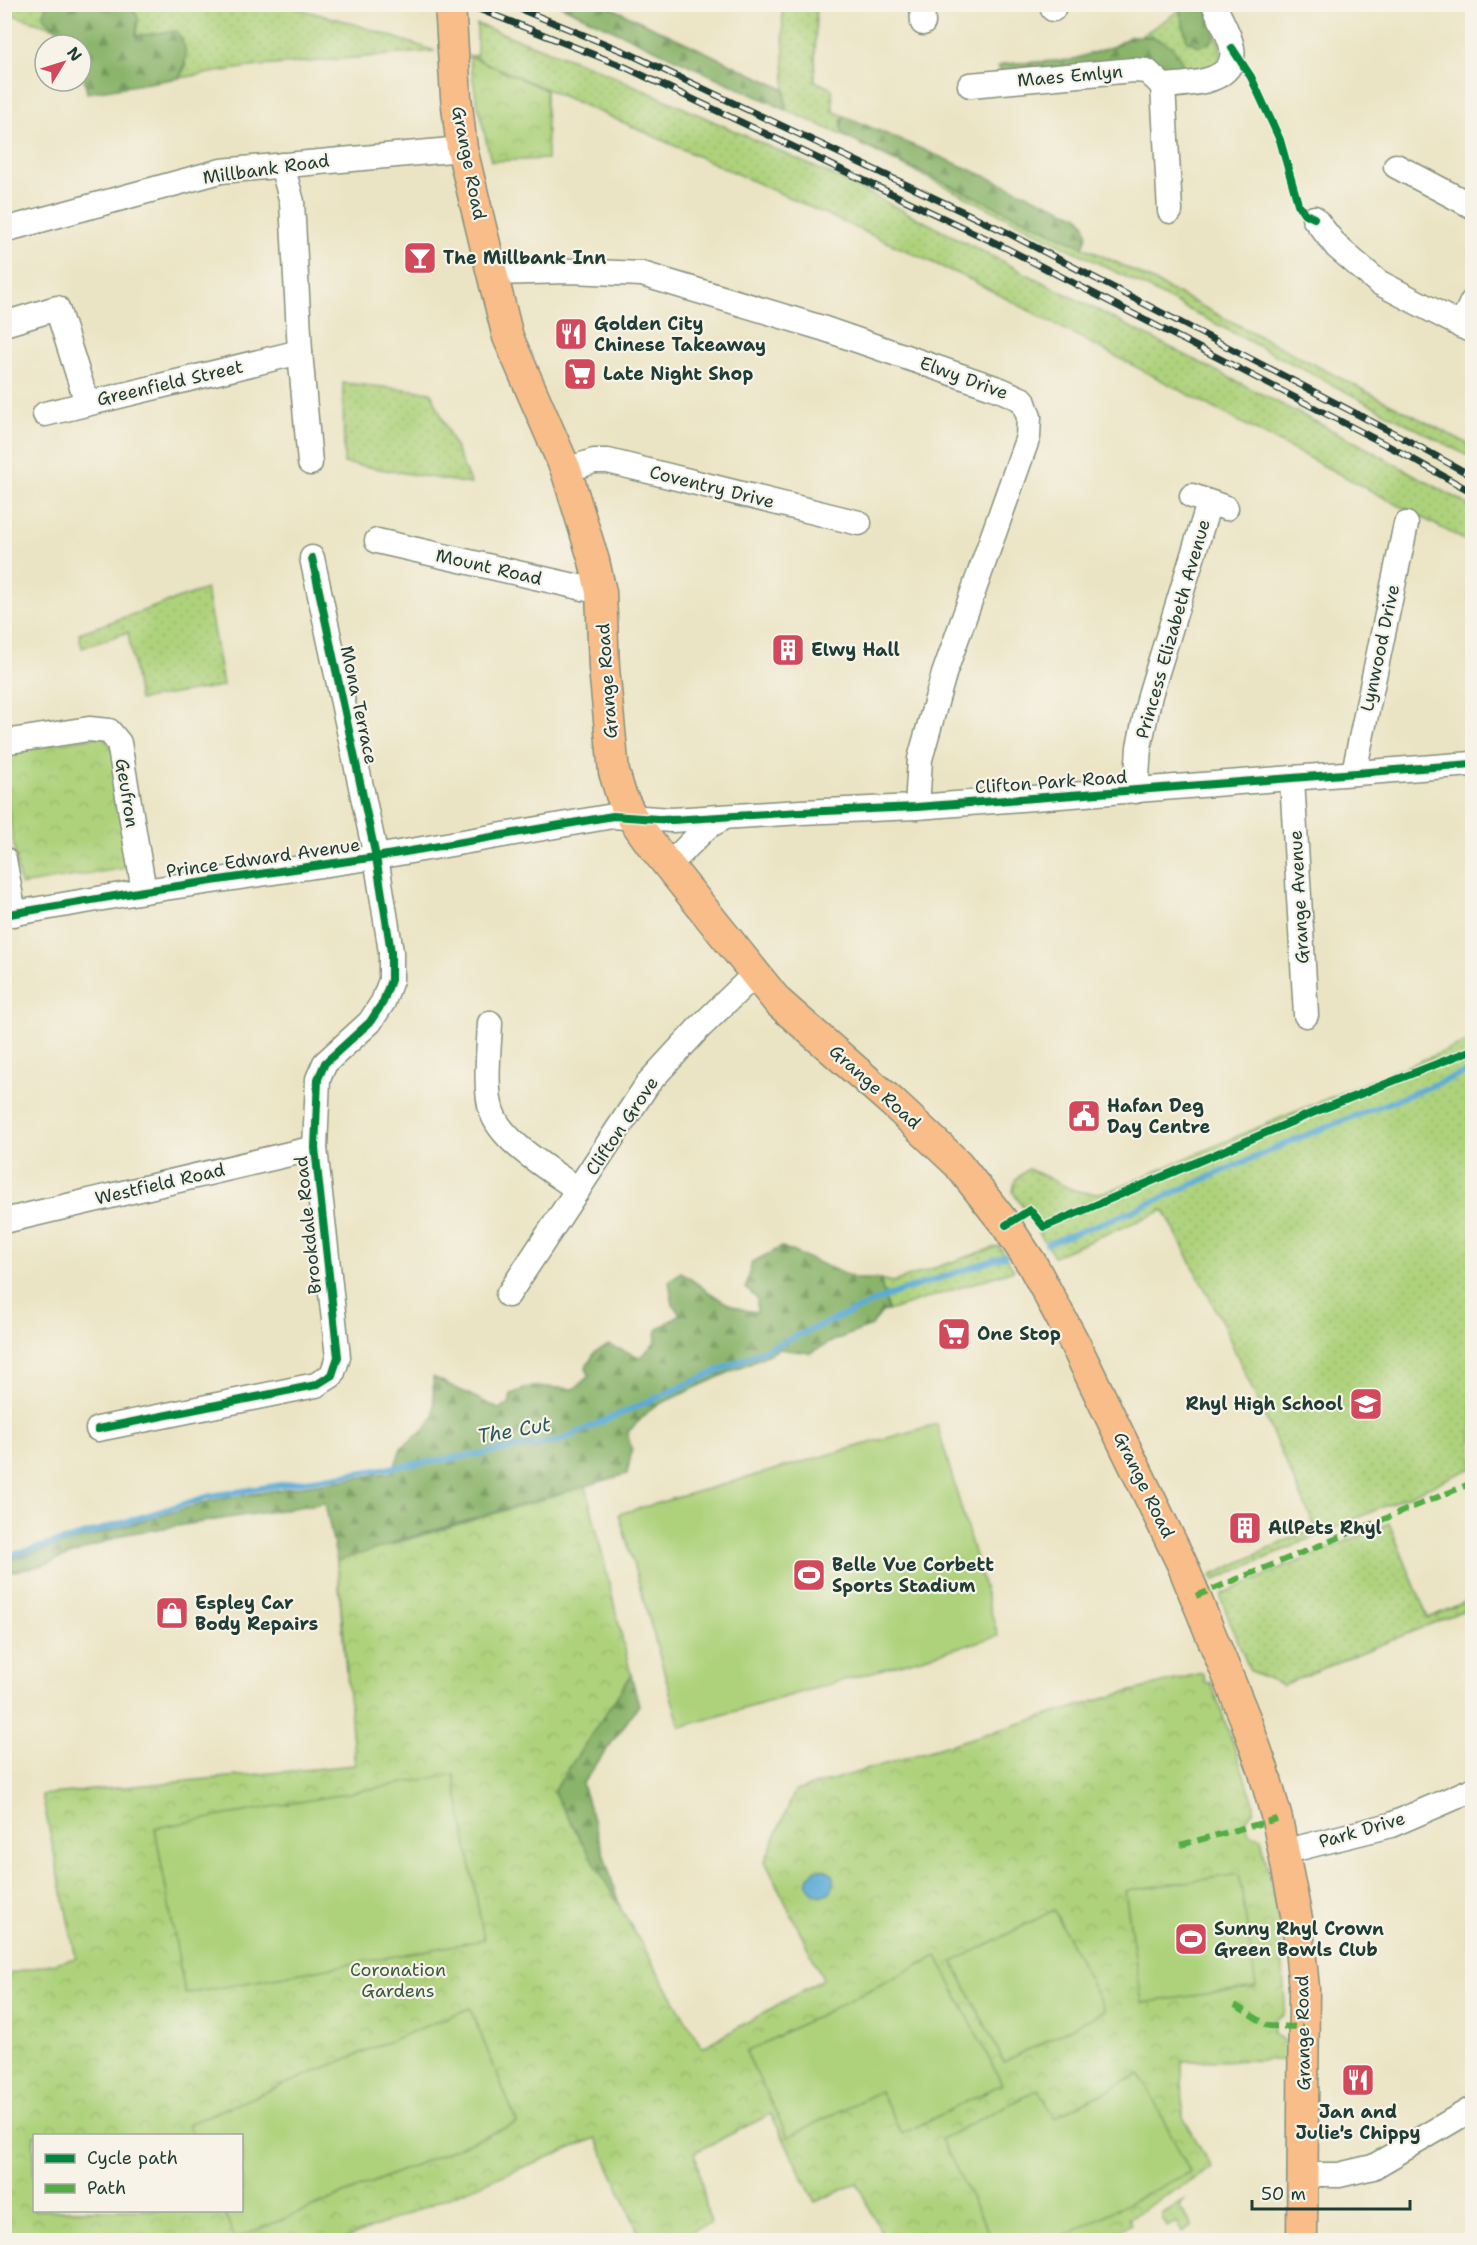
<svg xmlns="http://www.w3.org/2000/svg" width="1477" height="2245" viewBox="0 0 1477 2245" font-family="'Shantell Sans',sans-serif">
<defs>
<pattern id="grass-dots" width="8" height="8" patternUnits="userSpaceOnUse" patternTransform="scale(1.5)"><rect width="8" height="8" fill="#aed27b"/><path d="M2 2h.1M6 6h.1" fill="none" stroke="#95b56b" stroke-width="1.8" stroke-linecap="round"/></pattern>
<pattern id="forest-firs" width="22" height="20" patternUnits="userSpaceOnUse" patternTransform="scale(1.5)"><rect width="22" height="20" fill="#8ab46b"/><path d="M5 1l3.5 6h-7zM16 11l3.5 6h-7z" fill="#709459"/></pattern>
<pattern id="park-crowns" width="20" height="18" patternUnits="userSpaceOnUse" patternTransform="scale(1.5)"><rect width="20" height="18" fill="#aed27b"/><path d="M2 6a3 3 0 1 1 6 0M12 15a3 3 0 1 1 6 0" fill="none" stroke="#95b56b"/></pattern>
</defs>
<rect width="100%" height="100%" fill="#f7f3e8"/>
<filter id="ink" filterUnits="userSpaceOnUse"><feTurbulence type="fractalNoise" baseFrequency=".0167" numOctaves="2"/><feDisplacementMap in="SourceGraphic" scale="12" xChannelSelector="R" yChannelSelector="G"/><feConvolveMatrix kernelMatrix="1 2 1 2 8 2 1 2 1" color-interpolation-filters="sRGB"/></filter>
<filter id="wash" filterUnits="userSpaceOnUse"><feTurbulence type="fractalNoise" baseFrequency=".008" numOctaves="4" result="noise"/><feDisplacementMap in="SourceGraphic" scale="24" xChannelSelector="R" yChannelSelector="G"/><feGaussianBlur stdDeviation="1.35" result="paint"/><feColorMatrix in="noise" values="0 0 0 0 0 0 0 0 0 0 0 0 0 0 0 0 0 1.4 0 .05"/><feComposite in="paint" operator="in"/></filter>
<g filter="url(#wash)">
<rect width="100%" height="100%" fill="#ebe4c4"/>
<!-- grass -->
<g fill="url(#grass-dots)" stroke="#668858" stroke-width="1.5">
<path d="M4,5H47L43,16L56,28L5,13Z"/>
<path d="M131,5H284L348,22L435,51L249,67L179,78L186,66L176,32L136,36L138,18Z"/>
<path d="M782,5H816L815,81L832,89L833,111L844,116L841,121L844,136L1124,266L1472,446V458L1140,284L844,136L786,110Z"/>
<path d="M1180,10C1185,31 1183,52 1211,42L1215,33C1222,51 1225,54 1212,70L1174,73L1153,36H1141Z"/>
<path d="M477,24L595,68L841,179L1357,443L1472,507V544L971,280L620,121L470,56L477,55Z"/>
<path d="M343,383L431,392L471,484L344,463Z"/>
<path d="M206,589L223,686L139,700L128,632L82,648L79,633Z"/>
<path d="M1472,1040V1468L1215,1580L1211,1576L1315,1527L1220,1318L1164,1210L1054,1256L1013,1192L1015,1180L1028,1169C1061,1181 1073,1199 1110,1191L1285,1116Z"/>
<path d="M999,1246L1014,1270L888,1311L880,1279L893,1282Z"/>
<path d="M1389,1523L1428,1618L1472,1599V1607L1283,1685L1250,1671L1221,1599L1222,1594Z"/>
<path d="M1186,2199L1179,2206L1192,2225L1182,2232L1176,2222L1167,2227L1162,2218V2214Z"/>
</g>
<!-- forest -->
<g fill="url(#forest-firs)" stroke="#547850" stroke-width="1.5">
<path d="M47,4L131,5L138,18L136,36L176,31C188,47 189,60 179,78L87,93L81,63V45H77L75,34L56,28L43,16Z"/>
<path d="M559,5H606L784,89L786,110Z"/>
<path d="M1179,5H1207L1215,33L1211,42L1199,46L1187,41Z"/>
<path d="M1131,36C1154,36 1173,39 1182,63L1179,69L1174,73L1164,70L1157,62L1144,58L1073,68L1000,73L998,67L1004,64L1071,60L1114,46Z"/>
<path d="M844,116L1079,216C1088,227 1089,234 1083,247L844,136L841,128Z"/>
<path d="M782,1247L856,1279H880L888,1311L882,1312L871,1326L837,1339L810,1353L780,1349L653,1407L627,1433L632,1450L627,1474L394,1542L381,1554L346,1672L337,1561L325,1503L126,1534L40,1566L5,1573V1561L214,1500L393,1472L401,1448L423,1431L434,1416L433,1377L499,1409L509,1405L511,1394L532,1386L574,1389L589,1376L586,1367L595,1352L609,1345L640,1357L655,1343L657,1330L680,1314L673,1305L669,1281L681,1272C704,1288 728,1310 757,1312V1299L746,1288L752,1262Z"/>
<path d="M631,1675L639,1705L582,1784L620,1907L553,1792Z"/>
</g>
<!-- park -->
<g fill="url(#park-crowns)" stroke="#668858" stroke-width="1.5" fill-rule="evenodd">
<path d="M469,56L546,90L547,159L491,161L476,97Z"/>
<path d="M103,736L113,749L132,867L20,885L5,786L4,759L12,750Z"/>
<path d="M586,1486L631,1675L553,1792L702,2048L823,1979L765,1861L795,1791L1109,1697L1202,1673L1206,1684L1211,1682L1254,1803V1811L1245,1820L1249,1833L1261,1838L1276,1906L1282,1947L1285,2006L1284,2014L1273,2021L1274,2035C1287,2039 1287,2047 1286,2060L1182,2061L1183,2117L1212,2168L1129,2218L1132,2224L1100,2240H885L857,2183L815,2202L771,2114L695,2152L710,2224L670,2240H642L596,2138L342,2240H5L4,1975L76,1958L42,1795L355,1765L337,1561ZM34,2136H242V2210H34Z"/>
</g>
<!-- pitch -->
<g fill="#aed27b" stroke="#668858" stroke-width="1.5">
<path d="M937,1424L998,1636L680,1727L619,1514Z"/>
<path d="M454,1774L484,1940L185,1994L155,1828Z"/>
<path d="M1239,1874L1256,1987L1142,2003L1125,1891Z"/>
<path d="M1054,1910L1105,2011L1004,2062L953,1962Z"/>
<path d="M937,1956L1002,2084L902,2134L880,2091L788,2137L746,2052Z"/>
<path d="M470,2008L517,2123L235,2239L224,2211L242,2210V2136L193,2135L188,2124Z"/>
<path d="M1140,2074L1190,2172L1057,2240H993L941,2139L1039,2089L1054,2118Z"/>
</g>
<!-- water -->
<circle fill="#5cabd6" stroke="#3e7485" stroke-width="1.5" cx="821" cy="1882" r="13"/>
<g fill="none" stroke-linecap="round" stroke-linejoin="round">
<!-- stream -->
<g stroke="#5cabd6" stroke-width="6">
<path d="M1047,1244L1125,1214L1296,1139L1472,1070"/>
<path d="M4,1557L60,1542L210,1496L556,1442L890,1295L1005,1256"/>
</g>
</g>
</g>
<g filter="url(#ink)">
<g fill="none" stroke-linecap="round" stroke-linejoin="round">
<!-- minor casing -->
<g stroke="#85907c" stroke-width="27">
<g id="minor">
<path d="M922,4L923,23"/>
<path d="M1053,4V9"/>
<path d="M970,85L1133,70L1147,71L1163,86C1186,84 1238,84 1232,48C1230,34 1219,18 1214,4"/>
<path d="M1163,86L1170,211"/>
<path d="M282,165L292,202L300,352L310,463"/>
<path d="M1396,166L1472,206"/>
<path d="M1314,218L1337,247L1378,282L1472,331"/>
<path d="M4,230L221,171L462,149"/>
<path d="M492,273L570,271L642,274L822,328L1001,390L1023,400L1029,417L1028,437L944,674L920,759L917,807"/>
<path d="M4,324L57,308L87,403"/>
<path d="M1461,326L1472,302"/>
<path d="M45,414L300,352"/>
<path d="M566,470L594,461H608L859,523"/>
<path d="M1192,496L1226,508"/>
<path d="M377,541L601,592"/>
<path d="M4,742L89,729L109,731L119,743L144,891"/>
<path d="M1354,772L1406,524"/>
<path d="M1292,779L1306,1015"/>
<path d="M1136,791L1139,747L1150,695L1209,503"/>
<path d="M4,859L14,914"/>
<path d="M668,866L707,827L723,818"/>
<path d="M4,915L144,891L376,857L613,816L672,820L801,812L917,807L1472,764"/>
<path d="M490,1023C489,1047 484,1091 492,1112C502,1143 553,1171 578,1190"/>
<path d="M4,1221L315,1148"/>
<path d="M508,1295L649,1082L698,1029L755,974"/>
<path d="M98,1429L316,1385L332,1375L338,1357L315,1148L318,1079L325,1063L370,1022L383,1002L391,980V952L376,857L312,558"/>
<path d="M1283,1852L1391,1825L1472,1790"/>
<path d="M1302,2175H1339L1373,2167L1472,2109"/>
</g>
</g>
<!-- major casing -->
<g stroke="#85907c" stroke-width="33">
<path id="major" d="M450,4L456,97L462,149L492,273L508,337L566,470L594,561L601,592L604,668L614,772L621,795L632,817L651,844L778,1002L893,1103L958,1164L1006,1225L1032,1264L1075,1344L1182,1564L1245,1718L1263,1769L1277,1819L1297,1919L1304,1988L1302,2240"/>
</g>
<!-- minor -->
<use href="#minor" stroke="#fff" stroke-width="24"/>
<!-- major -->
<use href="#major" stroke="#f8bd89" stroke-width="30"/>
<!-- rail casing -->
<g stroke="#1f3d34" stroke-width="7">
<g id="rail">
<path d="M466,4L625,67L1002,246L1400,452L1472,492"/>
<path d="M508,4L630,54L1008,233L1407,440L1472,476"/>
</g>
</g>
<!-- rail -->
<use href="#rail" stroke="#f7f3e8" stroke-width="4.5" stroke-dasharray="14" stroke-linecap="butt"/>
<!-- quiet -->
<g stroke="#52ad45" stroke-width="6" stroke-dasharray="12 6" stroke-linecap="butt">
<path d="M1196,1596L1472,1483"/>
<path d="M1180,1845L1277,1819"/>
<path d="M1235,2005L1269,2026L1303,2027"/>
</g>
<!-- cycleway casing -->
<g stroke="#f7f3e8" stroke-width="11">
<g id="cycleway">
<path d="M1232,48L1251,77L1280,140L1298,204L1304,213L1314,218"/>
<path d="M4,915L144,891L376,857L613,816L672,820L801,812L917,807L1472,764"/>
<path d="M1006,1225L1030,1210L1044,1227L1317,1111L1472,1050"/>
<path d="M98,1429L316,1385L332,1375L338,1357L315,1148L318,1079L325,1063L370,1022L383,1002L391,980V952L376,857L312,558"/>
</g>
</g>
<!-- cycleway -->
<use href="#cycleway" stroke="#00873e" stroke-width="8"/>
</g>
</g>
<!-- icons -->
<defs>
<g id="bar-square" transform="scale(1.725)"><rect x="-9" y="-9" width="18" height="18" rx="4" fill="#d1495b" stroke="#f7f3e8"/><path d="M-6-5H6L.8 .8V4.5H3.5V6h-7V4.5H-.8V.8Z" fill="#fff"/></g>
<g id="restaurant-square" transform="scale(1.725)"><rect x="-9" y="-9" width="18" height="18" rx="4" fill="#d1495b" stroke="#f7f3e8"/><path d="M-5-6h1v4h1v-4h1v4h1v-4h1v5L-1.5 .5V6h-2V.5L-5-1ZM5-6V6H3V1.5H1.5Q1.5-4 5-6Z" fill="#fff"/></g>
<g id="supermarket-square" transform="scale(1.725)"><rect x="-9" y="-9" width="18" height="18" rx="4" fill="#d1495b" stroke="#f7f3e8"/><path d="M-6-5.5h2.5l.6 2H6L4.5 2H-2.5L-4.4-4H-6ZM-1.5 3.2a1.3 1.3 0 1 0 .1 0ZM3 3.2a1.3 1.3 0 1 0 .1 0Z" fill="#fff"/></g>
<g id="building-square" transform="scale(1.725)"><rect x="-9" y="-9" width="18" height="18" rx="4" fill="#d1495b" stroke="#f7f3e8"/><path d="M-4-6H4V6H1V3H-1V6H-4ZM-2.5-4.3h1.7v1.8h-1.7ZM.8-4.3h1.7v1.8H.8ZM-2.5-1h1.7V.8h-1.7ZM.8-1h1.7V.8H.8Z" fill="#fff"/></g>
<g id="civic-square" transform="scale(1.725)"><rect x="-9" y="-9" width="18" height="18" rx="4" fill="#d1495b" stroke="#f7f3e8"/><path d="M-.6-6.5H3V-4.5H.6V-3L4-1V1h2V6H-6V1h2V-1L-.6-3ZM-1.2 2.5V6h2.4V2.5Z" fill="#fff"/></g>
<g id="school-square" transform="scale(1.725)"><rect x="-9" y="-9" width="18" height="18" rx="4" fill="#d1495b" stroke="#f7f3e8"/><path d="M0-5L7-2L0 1L-7-2ZM-4 1L0 2.5L4 1V4Q0 6-4 4Z" fill="#fff"/></g>
<g id="stadium-square" transform="scale(1.725)"><rect x="-9" y="-9" width="18" height="18" rx="4" fill="#d1495b" stroke="#f7f3e8"/><path d="M0-5a6.5 5 0 1 0 0 10a6.5 5 0 1 0 0-10ZM-3.5-1.8h7v3.6h-7Z" fill="#fff"/></g>
<g id="shop-square" transform="scale(1.725)"><rect x="-9" y="-9" width="18" height="18" rx="4" fill="#d1495b" stroke="#f7f3e8"/><path d="M-5-2.5h2.3a2.7 3.5 0 0 1 5.4 0H5L5.5 6h-11ZM-1.5-2.5h3a1.5 2.3 0 0 0-3 0Z" fill="#fff"/></g>
</defs>
<g fill-rule="evenodd">
<use href="#bar-square" x="420" y="258"/>
<use href="#restaurant-square" x="571" y="334"/>
<use href="#supermarket-square" x="580" y="374"/>
<use href="#building-square" x="788" y="650"/>
<use href="#civic-square" x="1084" y="1116"/>
<use href="#supermarket-square" x="954" y="1334"/>
<use href="#school-square" x="1366" y="1404"/>
<use href="#building-square" x="1245" y="1528"/>
<use href="#stadium-square" x="809" y="1575"/>
<use href="#shop-square" x="172" y="1613"/>
<use href="#stadium-square" x="1191" y="1939"/>
<use href="#restaurant-square" x="1358" y="2080"/>
</g>
<g text-anchor="middle" stroke-width="4.5" stroke-linejoin="round" paint-order="stroke">
<!-- street labels -->
<g font-size="18" fill="#1f3d34" stroke="#f7f3e8">
<text transform="translate(1070 76) rotate(-5)" y="6">Maes Emlyn</text>
<text transform="translate(469 163) rotate(79)" y="6">Grange Road</text>
<text transform="translate(266 169) rotate(-8)" y="6">Millbank Road</text>
<text transform="translate(964 378) rotate(20)" y="6">Elwy Drive</text>
<text transform="translate(170 383) rotate(-13)" y="6">Greenfield Street</text>
<text transform="translate(712 487) rotate(14)" y="6">Coventry Drive</text>
<text transform="translate(489 567) rotate(13)" y="6">Mount Road</text>
<text transform="translate(1173 629) rotate(-74)" y="6">Princess Elizabeth Avenue</text>
<text transform="translate(1380 648) rotate(-78)" y="6">Lynwood Drive</text>
<text transform="translate(607 681) rotate(-94)" y="6">Grange Road</text>
<text transform="translate(359 705) rotate(78)" y="6">Mona Terrace</text>
<text transform="translate(1051 782) rotate(-4)" y="6">Clifton Park Road</text>
<text transform="translate(127 793) rotate(81)" y="6">Geufron</text>
<text transform="translate(263 858) rotate(-8)" y="6">Prince Edward Avenue</text>
<text transform="translate(1299 897) rotate(-93)" y="6">Grange Avenue</text>
<text transform="translate(875 1087) rotate(42)" y="6">Grange Road</text>
<text transform="translate(622 1126) rotate(-56)" y="6">Clifton Grove</text>
<text transform="translate(160 1184) rotate(-13)" y="6">Westfield Road</text>
<text transform="translate(308 1225) rotate(-96)" y="6">Brookdale Road</text>
<text transform="translate(1144 1485) rotate(64)" y="6">Grange Road</text>
<text transform="translate(1362 1830) rotate(-16)" y="6">Park Drive</text>
<text transform="translate(1303 2033) rotate(-91)" y="6">Grange Road</text>
</g>
<!-- poi labels -->
<g font-size="18" font-weight="bold" fill="#1f3d34" stroke="#f7f3e8" text-anchor="start">
<text x="443" y="264">The Millbank Inn</text>
<text x="594" y="330">Golden City<tspan x="594" dy="21">Chinese Takeaway</tspan></text>
<text x="603" y="380">Late Night Shop</text>
<text x="811" y="656">Elwy Hall</text>
<text x="1107" y="1112">Hafan Deg<tspan x="1107" dy="21">Day Centre</tspan></text>
<text x="977" y="1340">One Stop</text>
<text x="1343" y="1410" text-anchor="end">Rhyl High School</text>
<text x="1268" y="1534">AllPets Rhyl</text>
<text x="832" y="1571">Belle Vue Corbett<tspan x="832" dy="21">Sports Stadium</tspan></text>
<text x="195" y="1609">Espley Car<tspan x="195" dy="21">Body Repairs</tspan></text>
<text x="1214" y="1935">Sunny Rhyl Crown<tspan x="1214" dy="21">Green Bowls Club</tspan></text>
<text x="1358" y="2118" text-anchor="middle">Jan and<tspan x="1358" dy="21">Julie's Chippy</tspan></text>
</g>
<!-- park labels -->
<g font-size="18" fill="#3c5b42" stroke="#f7f3e8">
<text x="398" y="1976">Coronation<tspan x="398" dy="21">Gardens</tspan></text>
</g>
<!-- water labels -->
<g font-size="20" font-style="italic" fill="#2e585c" stroke="#f7f3e8">
<text transform="translate(514 1430) rotate(-10)" y="7">The Cut</text>
</g>
</g>
<!-- margin -->
<rect width="1477" height="2245" fill="none" stroke="#f7f3e8" stroke-width="24"/>
<!-- legend -->
<rect x="33" y="2134" width="210" height="78" fill="#f7f3e8" stroke="#a1aaa0" stroke-width="1.5"/>
<rect x="45" y="2154" width="30" height="9" fill="#00873e" stroke="#a1aaa0" stroke-width="1.5"/>
<text x="87" y="2164" font-size="18" fill="#1f3d34">Cycle path</text>
<rect x="45" y="2184" width="30" height="9" fill="#52ad45" stroke="#a1aaa0" stroke-width="1.5"/>
<text x="87" y="2194" font-size="18" fill="#1f3d34">Path</text>
<!-- north arrow -->
<g transform="translate(63 63) rotate(52)"><circle r="28" fill="#f7f3e8" stroke="#a1aaa0" stroke-width="1.5"/>
<path d="M0-4.5L10 22L0 15L-10 22Z" fill="#d1495b"/>
<text y="-9" font-size="16" font-weight="bold" text-anchor="middle" fill="#1f3d34">N</text>
</g>
<!-- scale -->
<path d="M1252 2200v9h158v-9" fill="none" stroke="#1f3d34" stroke-width="3"/>
<text x="1261" y="2200" font-size="18" fill="#1f3d34" stroke="#f7f3e8" stroke-width="4.5" paint-order="stroke">50 m</text>
</svg>
